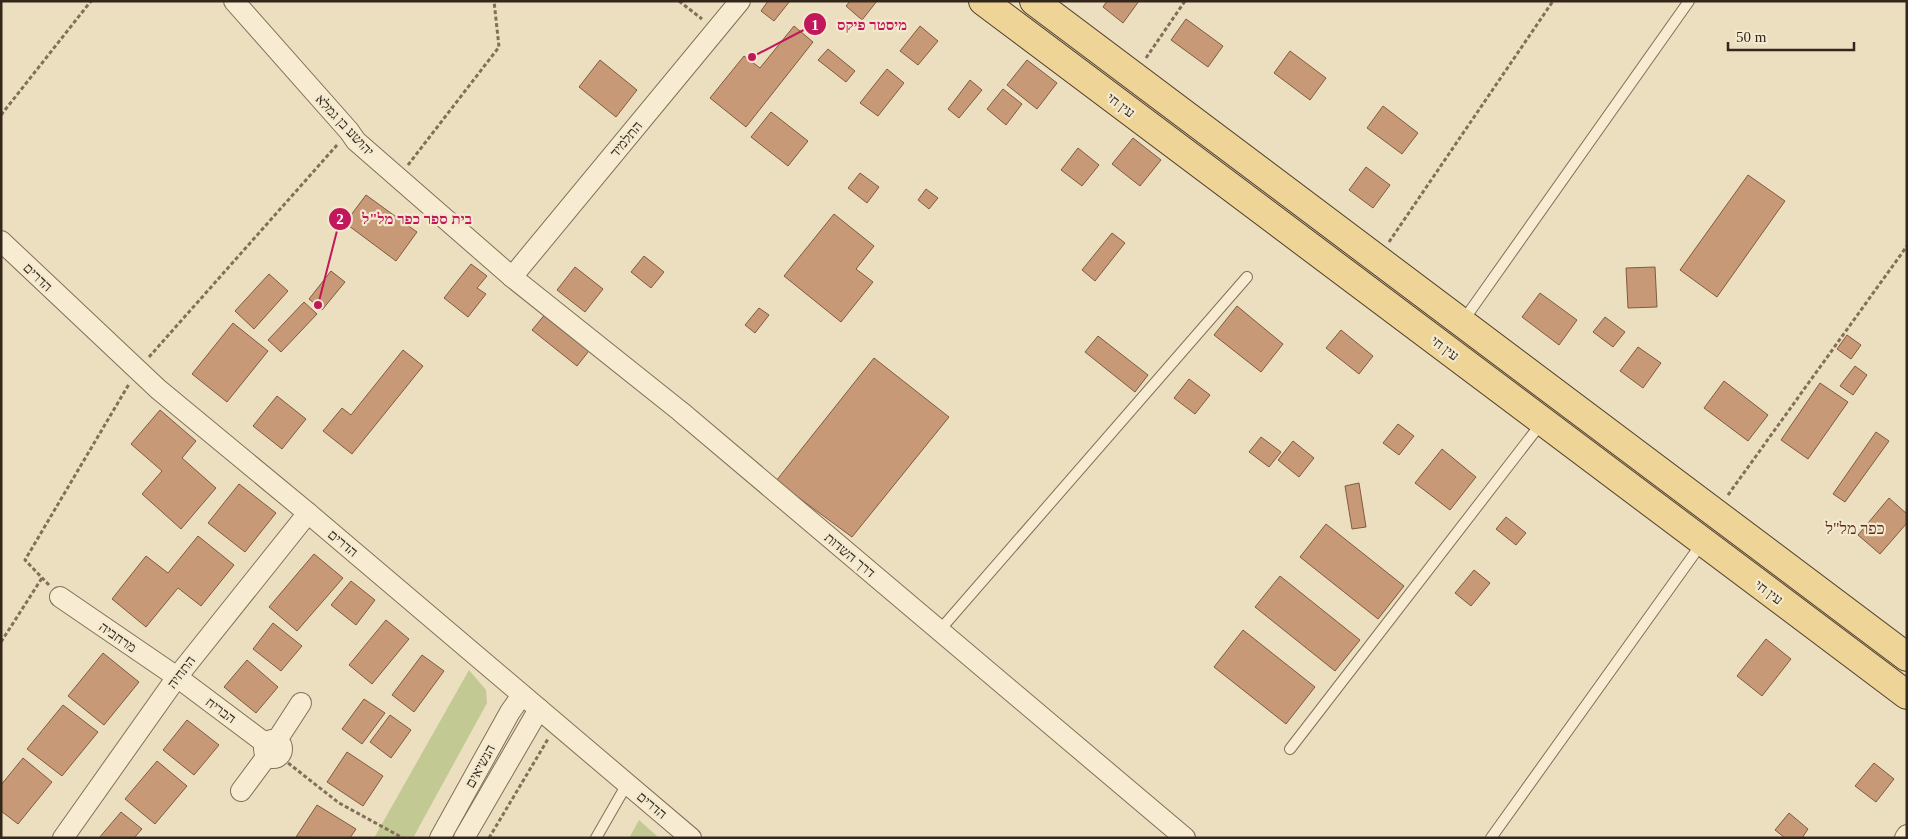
<svg xmlns="http://www.w3.org/2000/svg" width="1908" height="839" viewBox="0 0 1908 839" font-family="'Times New Roman','Noto Sans Hebrew',serif">
<rect width="100%" height="100%" fill="#ebdfbf"/>
<!-- green -->
<g fill="#c2c993">
<path d="M469,670L486,690L487,703L413,838H374Z"/>
<path d="M639,820L659,838H629Z"/>
</g>
<!-- building -->
<g fill="#c89976" stroke="#815a3f">
<path d="M768,1H790L774,21L761,11Z"/>
<path d="M850,1H877L862,20L846,6Z"/>
<path d="M1107,1H1139L1123,23L1103,7Z"/>
<path d="M1186,19L1223,46L1208,67L1171,40Z"/>
<path d="M794,26L813,42L746,127L710,98L744,56L760,68Z"/>
<path d="M920,26L938,41L918,65L900,51Z"/>
<path d="M828,49L855,71L846,82L818,60Z"/>
<path d="M1290,51L1326,78L1310,100L1274,73Z"/>
<path d="M600,60L637,90L616,117L579,87Z"/>
<path d="M1027,60L1057,83L1037,109L1007,85Z"/>
<path d="M887,69L904,83L878,116L860,103Z"/>
<path d="M970,80L982,90L959,118L948,109Z"/>
<path d="M1003,89L1022,104L1006,125L987,109Z"/>
<path d="M1383,106L1418,133L1402,154L1367,128Z"/>
<path d="M771,112L808,141L788,166L751,137Z"/>
<path d="M1133,138L1161,160L1140,186L1112,164Z"/>
<path d="M1078,148L1099,165L1082,186L1061,170Z"/>
<path d="M1366,167L1390,185L1373,208L1349,190Z"/>
<path d="M860,173L879,187L867,203L848,188Z"/>
<path d="M1748,175L1785,201L1717,297L1680,270Z"/>
<path d="M926,189L938,198L929,209L918,200Z"/>
<path d="M366,195L417,232L396,261L345,223Z"/>
<path d="M834,214L874,246L856,269L873,282L841,322L784,276Z"/>
<path d="M1112,233L1125,243L1095,281L1082,270Z"/>
<path d="M644,256L664,272L651,288L631,272Z"/>
<path d="M471,264L487,276L477,288L486,294L468,317L444,298Z"/>
<path d="M575,267L603,289L585,312L557,290Z"/>
<path d="M1655,267L1657,307L1628,308L1626,268Z"/>
<path d="M331,271L345,282L322,310L309,299Z"/>
<path d="M269,274L288,291L254,329L235,311Z"/>
<path d="M1540,293L1577,320L1559,345L1522,317Z"/>
<path d="M304,302L317,314L281,352L268,340Z"/>
<path d="M1237,306L1283,344L1261,372L1214,335Z"/>
<path d="M759,308L769,315L755,333L745,325Z"/>
<path d="M547,312L592,347L577,366L532,330Z"/>
<path d="M1605,317L1625,332L1613,347L1593,332Z"/>
<path d="M233,323L268,351L227,402L192,374Z"/>
<path d="M1341,330L1373,356L1359,374L1326,348Z"/>
<path d="M1847,335L1861,345L1851,359L1837,349Z"/>
<path d="M1098,336L1148,375L1135,392L1085,352Z"/>
<path d="M1638,347L1661,363L1643,388L1620,371Z"/>
<path d="M403,350L423,366L352,454L323,431L342,408L351,415Z"/>
<path d="M874,358L949,417L852,537L776,481Z"/>
<path d="M1855,366L1867,375L1853,395L1840,386Z"/>
<path d="M1189,379L1210,395L1195,414L1174,398Z"/>
<path d="M1724,381L1768,415L1748,441L1704,408Z"/>
<path d="M1820,383L1848,402L1808,459L1781,440Z"/>
<path d="M277,396L306,419L282,449L253,426Z"/>
<path d="M160,410L196,441L182,458L216,488L181,529L142,494L162,471L131,444Z"/>
<path d="M1398,424L1414,436L1399,455L1383,443Z"/>
<path d="M1876,432L1889,441L1845,502L1833,494Z"/>
<path d="M1261,437L1281,452L1269,467L1249,452Z"/>
<path d="M1293,441L1314,458L1299,477L1278,460Z"/>
<path d="M1442,449L1476,477L1450,510L1415,483Z"/>
<path d="M1359,483L1366,527L1352,529L1345,486Z"/>
<path d="M239,484L276,513L245,552L208,523Z"/>
<path d="M1889,498L1907,514V523L1880,554L1858,535Z"/>
<path d="M1506,517L1526,533L1516,545L1496,529Z"/>
<path d="M1326,524L1404,586L1378,619L1300,557Z"/>
<path d="M198,536L234,565L201,606L178,588L146,627L112,599L146,556L168,573Z"/>
<path d="M314,554L343,578L297,631L269,607Z"/>
<path d="M1474,570L1490,583L1471,606L1455,593Z"/>
<path d="M1280,576L1360,640L1335,671L1255,607Z"/>
<path d="M351,581L375,600L356,625L331,605Z"/>
<path d="M386,620L409,639L372,684L349,665Z"/>
<path d="M273,623L302,646L281,671L253,649Z"/>
<path d="M1243,630L1315,687L1286,724L1214,667Z"/>
<path d="M1766,639L1791,659L1762,696L1737,676Z"/>
<path d="M103,653L139,682L104,725L68,696Z"/>
<path d="M422,655L444,671L414,712L392,695Z"/>
<path d="M247,660L278,687L256,713L224,687Z"/>
<path d="M364,699L385,713L362,744L342,729Z"/>
<path d="M63,705L98,732L62,776L27,749Z"/>
<path d="M390,715L411,730L391,758L370,742Z"/>
<path d="M187,720L219,745L194,775L163,750Z"/>
<path d="M347,752L383,776L363,806L327,782Z"/>
<path d="M23,758L52,782L18,824L1,811V785Z"/>
<path d="M157,761L187,786L155,824L125,799Z"/>
<path d="M1874,763L1894,779L1876,802L1855,786Z"/>
<path d="M317,805L356,829L350,838L296,837Z"/>
<path d="M121,812L142,829L134,838H99Z"/>
<path d="M1789,813L1808,829L1802,838H1785L1775,830Z"/>
</g>
<g fill="none" stroke-linecap="round" stroke-linejoin="round">
<!-- lane casing -->
<g stroke="#836f58" stroke-width="12">
<g id="lane">
<path d="M1463,321L1689,1"/>
<path d="M939,631L1247,277"/>
<path d="M1290,749L1543,421"/>
<path d="M596,838L627,784"/>
<path d="M1491,838L1702,543"/>
</g>
</g>
<!-- street casing -->
<g stroke="#836f58" stroke-width="22">
<g id="street">
<path d="M234,1L349,131L356,141L512,277L680,411L1185,838"/>
<path d="M1,241L158,389L308,513L691,838"/>
<path d="M512,277L740,1"/>
<path d="M60,597L177,677L265,743"/>
<circle cx="273" cy="749" r="9"/>
<path d="M277,740L301,703"/>
<path d="M241,791L267,756"/>
<path d="M63,838L177,677L308,513"/>
<path d="M440,838L510,712L522,695"/>
<path d="M464,838L539,709"/>
<path d="M1905,838L1907,835"/>
</g>
</g>
<!-- primary casing -->
<g stroke="#513e2c" stroke-width="30">
<g id="primary">
<path d="M983,1L1907,695"/>
<path d="M1034,1L1907,657"/>
</g>
</g>
<!-- path -->
<g stroke="#836f58" stroke-width="3" stroke-dasharray="4 2.5" stroke-linecap="butt">
<path d="M679,1L702,19"/>
<path d="M1146,58L1185,1"/>
<path d="M1,115L91,1"/>
<path d="M408,165L499,47L494,1"/>
<path d="M1389,242L1553,1"/>
<path d="M149,357L337,145"/>
<path d="M1728,495L1907,246"/>
<path d="M49,585L25,560L129,384"/>
<path d="M1,642L42,578"/>
<path d="M283,759L339,803L403,838"/>
<path d="M489,838L548,739"/>
</g>
<!-- lane -->
<use href="#lane" stroke="#f7ecd1" stroke-width="10"/>
<!-- street -->
<use href="#street" stroke="#f7ecd1" stroke-width="20"/>
<!-- primary -->
<use href="#primary" stroke="#eed497" stroke-width="28"/>
</g>
<g text-anchor="middle" stroke-width="4.5" stroke-linejoin="round" paint-order="stroke">
<!-- street labels -->
<g font-size="14" fill="#33271c" stroke="#f3e9ce">
<text transform="translate(1121 105) rotate(37)" y="5">עין חי</text>
<text transform="translate(345 125) rotate(47)" y="5">יהושע בן גמלא</text>
<text transform="translate(626 139) rotate(-50)" y="5">התלמיד</text>
<text transform="translate(38 277) rotate(44)" y="5">הדרים</text>
<text transform="translate(1445 348) rotate(37)" y="5">עין חי</text>
<text transform="translate(343 543) rotate(40)" y="5">הדרים</text>
<text transform="translate(850 555) rotate(40)" y="5">דרך השדות</text>
<text transform="translate(1769 592) rotate(37)" y="5">עין חי</text>
<text transform="translate(118 637) rotate(35)" y="5">מרחביה</text>
<text transform="translate(181 672) rotate(-53)" y="5">התחיה</text>
<text transform="translate(221 710) rotate(37)" y="5">הבריח</text>
<text transform="translate(480 766) rotate(-61)" y="5">הנשיאים</text>
<text transform="translate(652 805) rotate(40)" y="5">הדרים</text>
</g>
<!-- quarter labels -->
<g font-size="16" fill="#5e2b1d" stroke="#f3e9ce">
<text x="1855" y="534">כפר מל"ל</text>
</g>
</g>
<!-- callouts -->
<path fill="none" stroke="#c2185b" stroke-width="2" d="M752 57L815 24M318 305L340 219"/>
<g fill="#c2185b" stroke="#f3e9ce" stroke-width="2">
<circle cx="752" cy="57" r="5"/>
<circle cx="318" cy="305" r="5"/>
<circle cx="815" cy="24" r="12"/>
<circle cx="340" cy="219" r="12"/>
</g>
<g font-size="15" text-anchor="middle" font-weight="bold" fill="#fff">
<text x="815" y="30">1</text>
<text x="340" y="224">2</text>
</g>
<g font-size="15" text-anchor="middle" font-weight="bold" fill="#c2185b" stroke="#f3e9ce" stroke-width="4.5" stroke-linejoin="round" paint-order="stroke">
<text x="872" y="30">מיסטר פיקס</text>
<text x="417" y="224">בית ספר כפר מל"ל</text>
</g>
<!-- border -->
<rect width="1908" height="839" fill="none" stroke="#33271c" stroke-width="5"/>
<!-- scale -->
<path d="M1728 42v8h126v-8" fill="none" stroke="#33271c" stroke-width="2.5"/>
<text x="1736" y="42" font-size="15" fill="#33271c" stroke="#f3e9ce" stroke-width="4" paint-order="stroke">50 m</text>
</svg>
